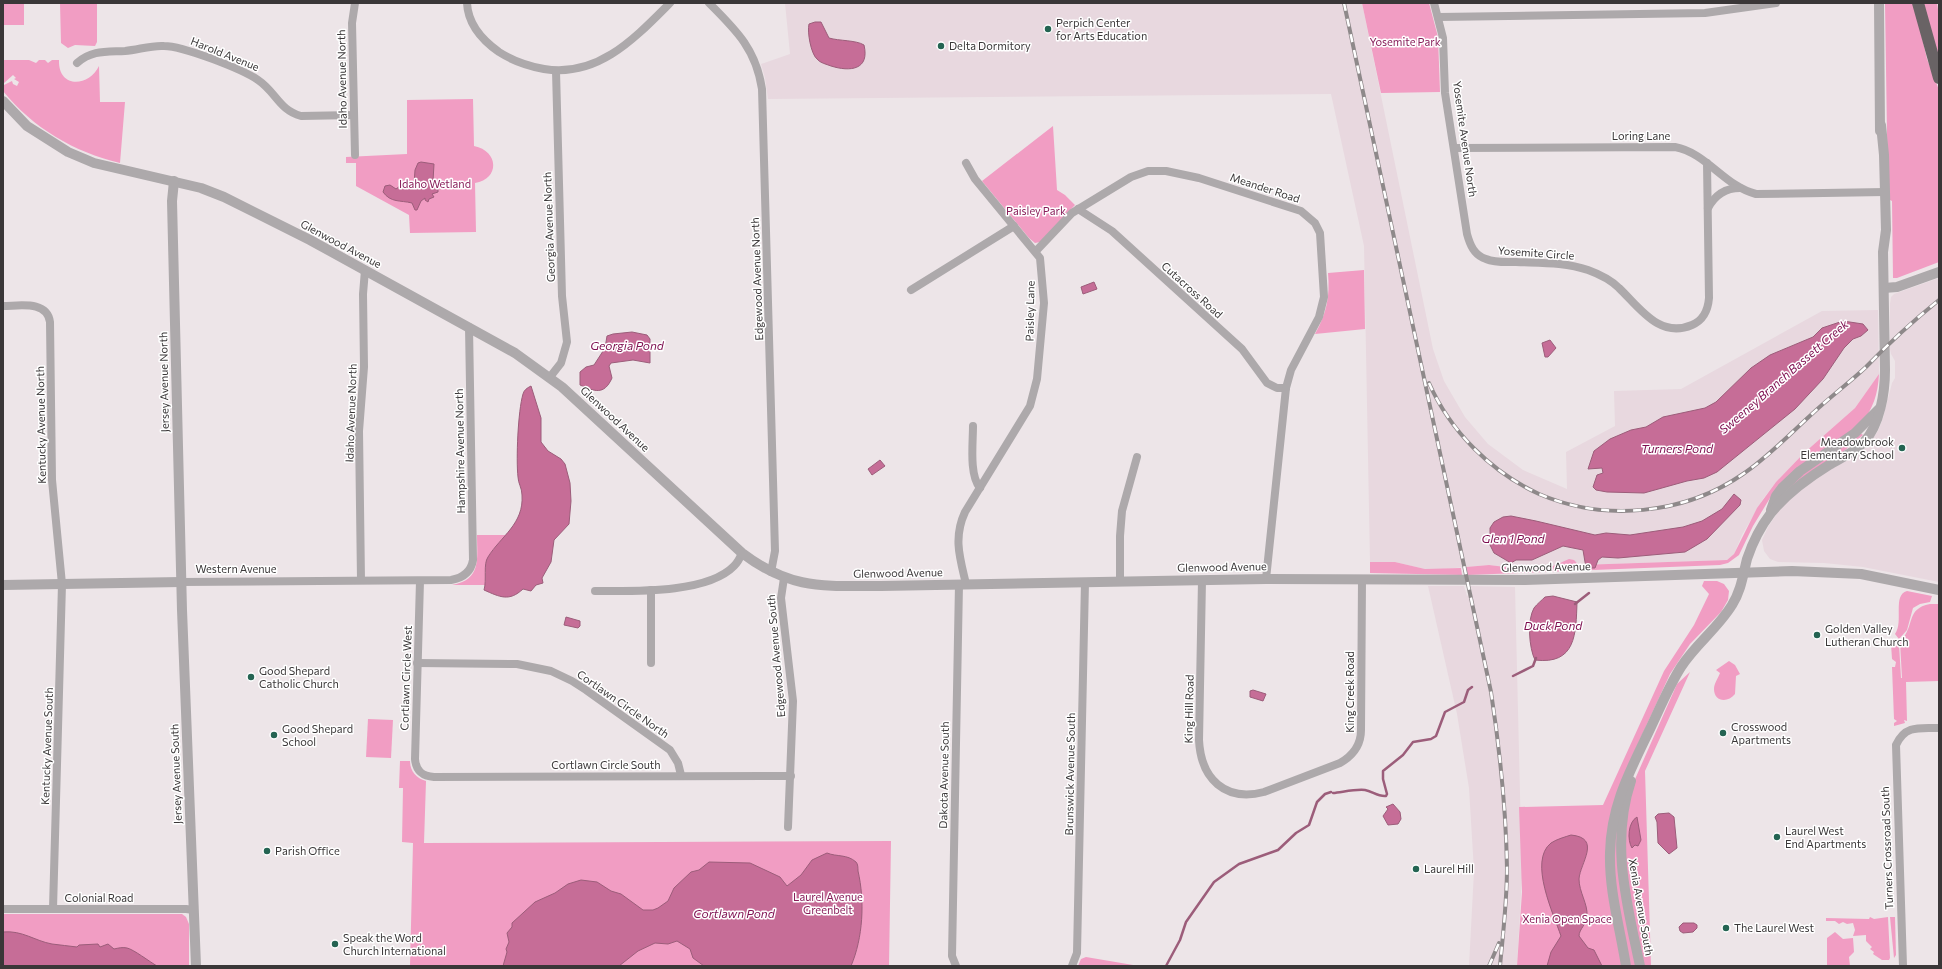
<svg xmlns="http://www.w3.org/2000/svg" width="1942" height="969" viewBox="0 0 1942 969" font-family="Commissioner,sans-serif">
<rect width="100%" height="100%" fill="#ede5e8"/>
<!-- built -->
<g fill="#e8d8df">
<path d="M785,3H1362L1433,349L1444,381L1465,417L1488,444L1523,470L1567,489L1566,452L1615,426L1614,391L1681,389L1822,311L1878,310L1879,374L1855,408L1804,453L1776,482L1763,499L1742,535L1734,554L1727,560L1579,565L1577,562H1561L1553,566L1543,567L1514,568L1489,565L1443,569H1425L1395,562H1370L1364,246L1331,94L768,99L765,78L761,64L790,54Z"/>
<path d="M1939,278V582L1863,567L1824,563L1778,562L1770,559L1764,551L1762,540L1768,527L1780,509L1796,492L1870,442L1878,431L1883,418L1892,383L1895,378V361L1891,354L1890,349V304L1891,297L1894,294Z"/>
<path d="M1428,586H1464L1467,596L1472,593L1471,586L1515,587L1522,876L1517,966H1469L1474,871L1469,788L1457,714Z"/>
</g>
<!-- green -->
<g fill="#f19dc3">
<rect x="3" y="3" width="21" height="22"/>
<path d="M60,3H97V42L95,46L75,45L68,48L61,43Z"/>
<path d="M1362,3H1429L1438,37L1440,92L1381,93Z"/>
<path d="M1885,3H1914L1927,59L1939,90V262L1897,278H1893L1892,201L1888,199Z"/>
<path d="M1923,3H1937L1939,15V66Z"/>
<path d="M3,60H29L36,63L39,60H45L48,63L52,60H59C58,89 89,87 99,66L100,102H125L120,163C74,152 33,128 3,91L4,85L12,81L13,84L17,86L19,82L14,79L16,78L13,75L3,84Z"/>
<path d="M473,99L474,146C499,151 500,179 475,183L476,232L410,233L409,215L356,186V163H346V157L407,154V100Z"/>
<path d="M1053,126L1057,190L1065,195L1075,205L1040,242L1035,243L1029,238L982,181Z"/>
<path d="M1364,270L1365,329L1315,334C1327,313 1330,296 1328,273Z"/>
<path d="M1879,374C1878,394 1873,409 1861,424L1770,498L1753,526L1739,555L1728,563L1720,565L1468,575L1466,567L1489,565L1514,568L1543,567L1553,566L1569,559L1574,560L1579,565L1727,560L1734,554L1757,508L1776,482L1804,453L1855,408Z"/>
<path d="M1860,433L1863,435L1843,452L1788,491L1791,482Z"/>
<path d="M477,535H507L494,549L485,565V585H452C482,580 477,558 477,535Z"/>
<path d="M1370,562H1395L1425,569L1461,568L1462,575L1370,573Z"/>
<path d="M1704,581H1717L1724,584L1729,591L1728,600L1721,612L1690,644L1670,674L1625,772L1610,825L1622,966H1517L1522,892L1519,807L1603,805L1664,671L1694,625L1709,594L1702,586Z"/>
<path d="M1907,591L1932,596L1930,602L1920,604L1913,608L1907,630L1899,639L1895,634C1904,622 1892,595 1907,591Z"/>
<path d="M1930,604H1939V681L1906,682L1907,721L1904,720L1905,723L1894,726V723L1897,721L1894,719L1892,667H1895L1896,662L1892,659L1891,644L1896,646L1899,644L1901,678H1902L1900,642C1916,625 1905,609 1930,604Z"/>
<path d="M1729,661L1735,665L1740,674L1736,676L1735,694C1728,703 1714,702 1714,689C1714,684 1718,678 1720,673L1716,670Z"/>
<path d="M1690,672L1645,771L1651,966H1642L1622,849L1632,786L1677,684Z"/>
<path d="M368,719L393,720L391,758L366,757Z"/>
<path d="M400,761H410C410,771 416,778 426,781L424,843L891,841L889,966H410L413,843L402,842L403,788H399Z"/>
<path d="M1616,818L1637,966H1630L1613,877Z"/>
<path d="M3,914H182L186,917L189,924V966H3Z"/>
<path d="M1870,917L1874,919L1888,917L1890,958L1889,960H1882L1873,954L1874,952L1870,949L1872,947L1866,941V935L1853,936L1855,930L1853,923L1847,924L1843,922L1839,924L1835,921H1826V918L1869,919Z"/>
<path d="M1890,917H1895L1896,955L1894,958Z"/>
<path d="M1835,932L1843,939L1853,938L1854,952L1849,957L1850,966H1827V938Z"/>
<path d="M1086,957L1139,966H1078L1081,959Z"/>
</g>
<!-- water -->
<g fill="#c66d97" stroke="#9c5d7a">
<path d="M815,22H821L829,38C839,41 856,40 864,45C870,70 850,72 831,66C826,64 820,63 817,59C811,54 807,32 809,24Z"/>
<path d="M421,162L434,164L433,181L438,182V192L432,194L434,197L429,199L428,202L425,200V198L421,201L417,210H415L412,203C400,200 391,203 383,192L385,186L390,185L396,189L400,186L407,188L410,184H414L415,170L418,163Z"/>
<path d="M1094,282L1097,289L1083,294L1081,287Z"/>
<path d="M1843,321L1863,324L1868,330L1861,336L1853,339L1844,348L1823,379L1795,409L1717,472L1704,478L1687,481L1644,493L1607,492L1596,490L1593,487L1597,475L1603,473L1602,468L1588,469L1594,451L1610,439L1631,430L1646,427L1663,417L1705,408L1716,402L1751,368L1770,355L1813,337L1822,328Z"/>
<path d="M632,332L647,335L650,339V363L633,360L611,363L609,366L612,378C604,396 594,391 580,385V372L586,367L594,365L605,348L607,336L613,334Z"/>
<path d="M1550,340L1556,348L1548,357H1545L1542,343Z"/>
<path d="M531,386L541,418V442L548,451L561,459L565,464L570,483L571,501L569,524L554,540L551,562L542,578L543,583L536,585L531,591L523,589C509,602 500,597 484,590C487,580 483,564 488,557C501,536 524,524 522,495C522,488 518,483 518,477C516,459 518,411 523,394C524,390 527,388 531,386Z"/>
<path d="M880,460L885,466L872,475L868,469Z"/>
<path d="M1734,494L1741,500L1740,505L1707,539L1685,552L1618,558L1602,557L1598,560L1595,568H1586L1583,550L1563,546L1532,560H1516L1511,563L1494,553L1490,545V528L1494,522L1503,517L1511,516L1536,521L1595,535L1606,533L1630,535L1683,527L1702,521L1722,509Z"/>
<path d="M1553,596L1577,602C1576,634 1576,665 1535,660C1529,648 1527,620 1534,608C1537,604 1542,600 1545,597Z"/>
<path d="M566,617L580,621V626L578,628L564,625Z"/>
<path d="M1253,690L1266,694L1263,701L1250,697V691Z"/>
<path d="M1393,804L1400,812L1401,819L1398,824L1388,825L1383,816L1388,809L1386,807Z"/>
<path d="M1669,813L1674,817L1677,848L1669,854L1658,843L1657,822L1655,817L1658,814Z"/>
<path d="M1637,817L1641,840L1638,846L1635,845L1632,848C1627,840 1628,822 1637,817Z"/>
<path d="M1571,835C1602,838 1580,863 1579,879C1579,892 1588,904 1587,916C1587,924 1579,929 1579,936L1588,948L1594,950L1602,966H1547L1551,952L1561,936C1554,915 1528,861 1551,843C1557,839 1565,837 1571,835Z"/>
<path d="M827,853C837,857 847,854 856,862C858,864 858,868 858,871C865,901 863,938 851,966H704L693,958L690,949L677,941L668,944L655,943L638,951L619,966H503L507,952L506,949L509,942L507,933L512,927V923L535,902L555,893L568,884L581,880L597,882L611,891L621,894L643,910H653L658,908L668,901L674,888L691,872L699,870L709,862L750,863L780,877L787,886L801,875L812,860Z"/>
<path d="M1683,923H1694L1697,925V928L1693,932L1683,933L1680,931L1679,927Z"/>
<path d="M3,932C22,930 35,941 52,944C60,945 69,946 77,947L79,945L98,944L100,947L108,944L114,949C118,948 123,947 127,948C133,949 150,962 157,966H3Z"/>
</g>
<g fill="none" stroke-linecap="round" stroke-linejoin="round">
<!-- stream -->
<g stroke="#9c5d7a" stroke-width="2.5">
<path d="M1575,604L1589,593"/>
<path d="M1513,676L1533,666L1536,658"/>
<path d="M1333,793C1343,792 1355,789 1365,790C1372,791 1378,797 1386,796L1387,794L1383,779V771L1403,755L1413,742L1431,739L1436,736L1445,712L1464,702L1468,690L1472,687"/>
<path d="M1166,966L1180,940L1186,922L1214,882L1239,864L1278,850L1296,833L1309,825L1317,802L1325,794L1331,792"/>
</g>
<!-- minor -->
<g stroke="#ada9ab" stroke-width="8">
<path d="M467,3C468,25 482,40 499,52C513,61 528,66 544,69C598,78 635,38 670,3"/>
<path d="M709,3C736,30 756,49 762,89L775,551L771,572"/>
<path d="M1434,3L1443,38L1445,93L1467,234C1470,245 1474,255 1486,259C1495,263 1507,262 1516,262C1541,263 1565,262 1588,270C1599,274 1611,280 1619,288C1639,307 1659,339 1692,325C1704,320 1708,310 1709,298L1707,163"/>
<path d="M1439,17L1705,13L1776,3"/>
<path d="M77,63C92,50 106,52 125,51C138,50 151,45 164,46C183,46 242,69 258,80C276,92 279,110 301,116L354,115"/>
<path d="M1454,148L1675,147C1707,153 1724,186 1756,194L1885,192"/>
<path d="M355,155L352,23L355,3"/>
<path d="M1708,208C1715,195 1725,188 1740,188"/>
<path d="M1078,209L1112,231L1242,349L1267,383L1277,388H1286"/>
<path d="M1036,251L1072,213L1131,177L1148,171H1166L1199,178L1301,211L1315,223L1320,233L1324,297L1319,317L1291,370L1286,388L1266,579"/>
<path d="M911,290L1014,226"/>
<path d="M3,306C19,306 47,300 50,322L52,480L62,584L53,909"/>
<path d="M550,377L561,363L567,342L562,296L556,71"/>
<path d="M973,426C973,443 969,475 980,488"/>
<path d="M784,578L781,598L793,701L788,827"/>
<path d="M361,580L359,431L364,367L363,294L365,270"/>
<path d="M1202,580L1199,740C1201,779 1225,802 1264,792L1340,763C1354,755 1361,745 1361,730L1362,579"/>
<path d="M420,581L415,759C416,771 422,776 434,777L791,776"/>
<path d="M1120,581V536L1122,511L1137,457"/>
<path d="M181,582L451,580C463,578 471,572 473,560L469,327"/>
<path d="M966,584C960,558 953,538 965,512L1030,406L1037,379L1044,303L1040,258L975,179L966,163"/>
<path d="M595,591C632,591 707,594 734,566C737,563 740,558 742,553"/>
<path d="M417,663L517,664L551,671L572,681L586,690L670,750L678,763L681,775"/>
<path d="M651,663V590"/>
<path d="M3,909H186L194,910"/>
<path d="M956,966L952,956L959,584"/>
<path d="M1072,966L1077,953L1085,582"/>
<path d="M1903,966L1896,745C1905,725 1919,728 1939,728"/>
</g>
<!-- tertiary -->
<g stroke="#ada9ab" stroke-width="10">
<path d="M1879,3L1880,131"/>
<path d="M3,101L27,126L68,152L94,163L201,188L224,197L310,240L515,353L562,387L742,553C791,590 823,586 881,586L1266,579L1525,580L1792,571L1861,574L1939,590"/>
<path d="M174,181L172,201L182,610L196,966"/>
<path d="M1884,288L1897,287L1939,272"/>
<path d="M1771,510L1776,496L1782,488L1800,471L1855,433L1879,409"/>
<path d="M3,585L181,582"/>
<path d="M1631,781C1610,843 1627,904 1640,966"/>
<path d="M1626,966C1620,928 1609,891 1610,853C1611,805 1630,771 1650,729C1660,708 1669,686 1681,667C1696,644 1718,628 1732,605C1741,591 1743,575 1747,559C1752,544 1761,526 1771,513C1787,493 1808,478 1829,465C1841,458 1855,452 1864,442C1880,425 1885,392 1885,370L1883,252L1886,230L1885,192L1884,155L1881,125"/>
</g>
<!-- motorway -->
<path stroke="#696365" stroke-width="12" d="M1918,3L1939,78"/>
<!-- rail casing -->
<g stroke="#8e898a" stroke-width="4">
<g id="rail">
<path d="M1344,3L1491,692C1500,751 1506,809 1507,868C1507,901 1503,934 1500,966"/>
<path d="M1429,383C1450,431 1491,472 1539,494C1604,522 1684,515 1743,474C1768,457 1790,434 1813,413C1830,397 1849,383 1866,367C1889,343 1913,321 1939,300"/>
<path d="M1489,966L1499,943"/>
</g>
</g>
<!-- rail -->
<use href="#rail" stroke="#fff" stroke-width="2.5" stroke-dasharray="8" stroke-linecap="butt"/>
</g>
<!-- markers -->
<g fill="#246452" stroke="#fff" stroke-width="1.5">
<circle cx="1048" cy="29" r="4"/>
<circle cx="941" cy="46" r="4"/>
<circle cx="1902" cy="448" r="4"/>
<circle cx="1817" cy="635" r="4"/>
<circle cx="251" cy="677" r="4"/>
<circle cx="1723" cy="733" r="4"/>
<circle cx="274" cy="735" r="4"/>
<circle cx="1777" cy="837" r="4"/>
<circle cx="267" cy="851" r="4"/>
<circle cx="1416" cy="869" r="4"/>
<circle cx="1726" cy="928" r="4"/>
<circle cx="335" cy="944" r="4"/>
</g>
<g text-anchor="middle" stroke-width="3" stroke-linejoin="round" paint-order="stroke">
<!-- poi labels -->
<g font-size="11" fill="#3a3738" stroke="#fff" text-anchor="start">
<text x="1056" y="27">Perpich Center<tspan x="1056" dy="13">for Arts Education</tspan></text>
<text x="949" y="50">Delta Dormitory</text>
<text x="1894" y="446" text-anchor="end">Meadowbrook<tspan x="1894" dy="13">Elementary School</tspan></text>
<text x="1825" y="633">Golden Valley<tspan x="1825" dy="13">Lutheran Church</tspan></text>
<text x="259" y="675">Good Shepard<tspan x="259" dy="13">Catholic Church</tspan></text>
<text x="1731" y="731">Crosswood<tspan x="1731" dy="13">Apartments</tspan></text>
<text x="282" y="733">Good Shepard<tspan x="282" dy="13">School</tspan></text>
<text x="1785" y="835">Laurel West<tspan x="1785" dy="13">End Apartments</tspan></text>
<text x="275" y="855">Parish Office</text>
<text x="1424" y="873">Laurel Hill</text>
<text x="1734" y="932">The Laurel West</text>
<text x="343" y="942">Speak the Word<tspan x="343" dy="13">Church International</tspan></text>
</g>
<!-- park labels -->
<g font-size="11" fill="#881c59" stroke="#fff">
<text x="1405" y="46">Yosemite Park</text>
<text x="435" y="188">Idaho Wetland</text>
<text x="1036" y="215">Paisley Park</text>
<text x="828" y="901">Laurel Avenue<tspan x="828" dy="13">Greenbelt</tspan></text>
<text x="1567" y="923">Xenia Open Space</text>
</g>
<!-- street labels -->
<g font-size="11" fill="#3a3738" stroke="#fff">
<text transform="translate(225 54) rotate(22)" y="4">Harold Avenue</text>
<text transform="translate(342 79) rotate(-91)" y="4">Idaho Avenue North</text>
<text x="1641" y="140">Loring Lane</text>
<text transform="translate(1465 139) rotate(82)" y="4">Yosemite Avenue North</text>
<text transform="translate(1265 188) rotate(18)" y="4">Meander Road</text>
<text transform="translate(549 227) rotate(-92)" y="4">Georgia Avenue North</text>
<text transform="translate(341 244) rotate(28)" y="4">Glenwood Avenue</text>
<text transform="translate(1536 253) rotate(4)" y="4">Yosemite Circle</text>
<text transform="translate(757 279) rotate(-92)" y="4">Edgewood Avenue North</text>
<text transform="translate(1192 290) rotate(42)" y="4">Cutacross Road</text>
<text transform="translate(1030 311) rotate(-89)" y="4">Paisley Lane</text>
<text transform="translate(164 382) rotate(-91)" y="4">Jersey Avenue North</text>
<text transform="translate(351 413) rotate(-88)" y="4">Idaho Avenue North</text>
<text transform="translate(615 419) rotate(43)" y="4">Glenwood Avenue</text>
<text transform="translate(41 425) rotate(-91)" y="4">Kentucky Avenue North</text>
<text transform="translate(460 451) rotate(-91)" y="4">Hampshire Avenue North</text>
<text transform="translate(1222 567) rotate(-1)" y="4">Glenwood Avenue</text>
<text transform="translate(1546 567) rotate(-1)" y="4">Glenwood Avenue</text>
<text x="236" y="573">Western Avenue</text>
<text transform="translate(898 573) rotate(-1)" y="4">Glenwood Avenue</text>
<text transform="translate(776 656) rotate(-95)" y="4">Edgewood Avenue South</text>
<text transform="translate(406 678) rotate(-88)" y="4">Cortlawn Circle West</text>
<text transform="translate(1350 692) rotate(-90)" y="4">King Creek Road</text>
<text transform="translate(623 704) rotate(35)" y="4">Cortlawn Circle North</text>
<text transform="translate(1189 709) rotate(-89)" y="4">King Hill Road</text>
<text transform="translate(47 746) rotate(-88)" y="4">Kentucky Avenue South</text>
<text x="606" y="769">Cortlawn Circle South</text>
<text transform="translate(176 774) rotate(-92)" y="4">Jersey Avenue South</text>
<text transform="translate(1070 774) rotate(-89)" y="4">Brunswick Avenue South</text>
<text transform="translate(944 775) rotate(-89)" y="4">Dakota Avenue South</text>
<text transform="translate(1887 848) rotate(-92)" y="4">Turners Crossroad South</text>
<text x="99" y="902">Colonial Road</text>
<text transform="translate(1641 907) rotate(80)" y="4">Xenia Avenue South</text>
</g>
<!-- water labels -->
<g font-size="12" font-style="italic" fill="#7d0d4f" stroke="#fff">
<text x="627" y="350">Georgia Pond</text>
<text transform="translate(1784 377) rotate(-41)" y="4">Sweeney Branch Bassett Creek</text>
<text x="1677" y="453">Turners Pond</text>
<text x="1513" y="543">Glen 1 Pond</text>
<text x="1553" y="630">Duck Pond</text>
<text x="734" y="918">Cortlawn Pond</text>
</g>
</g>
<!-- border -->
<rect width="1942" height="969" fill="none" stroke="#3a3738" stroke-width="8"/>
</svg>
